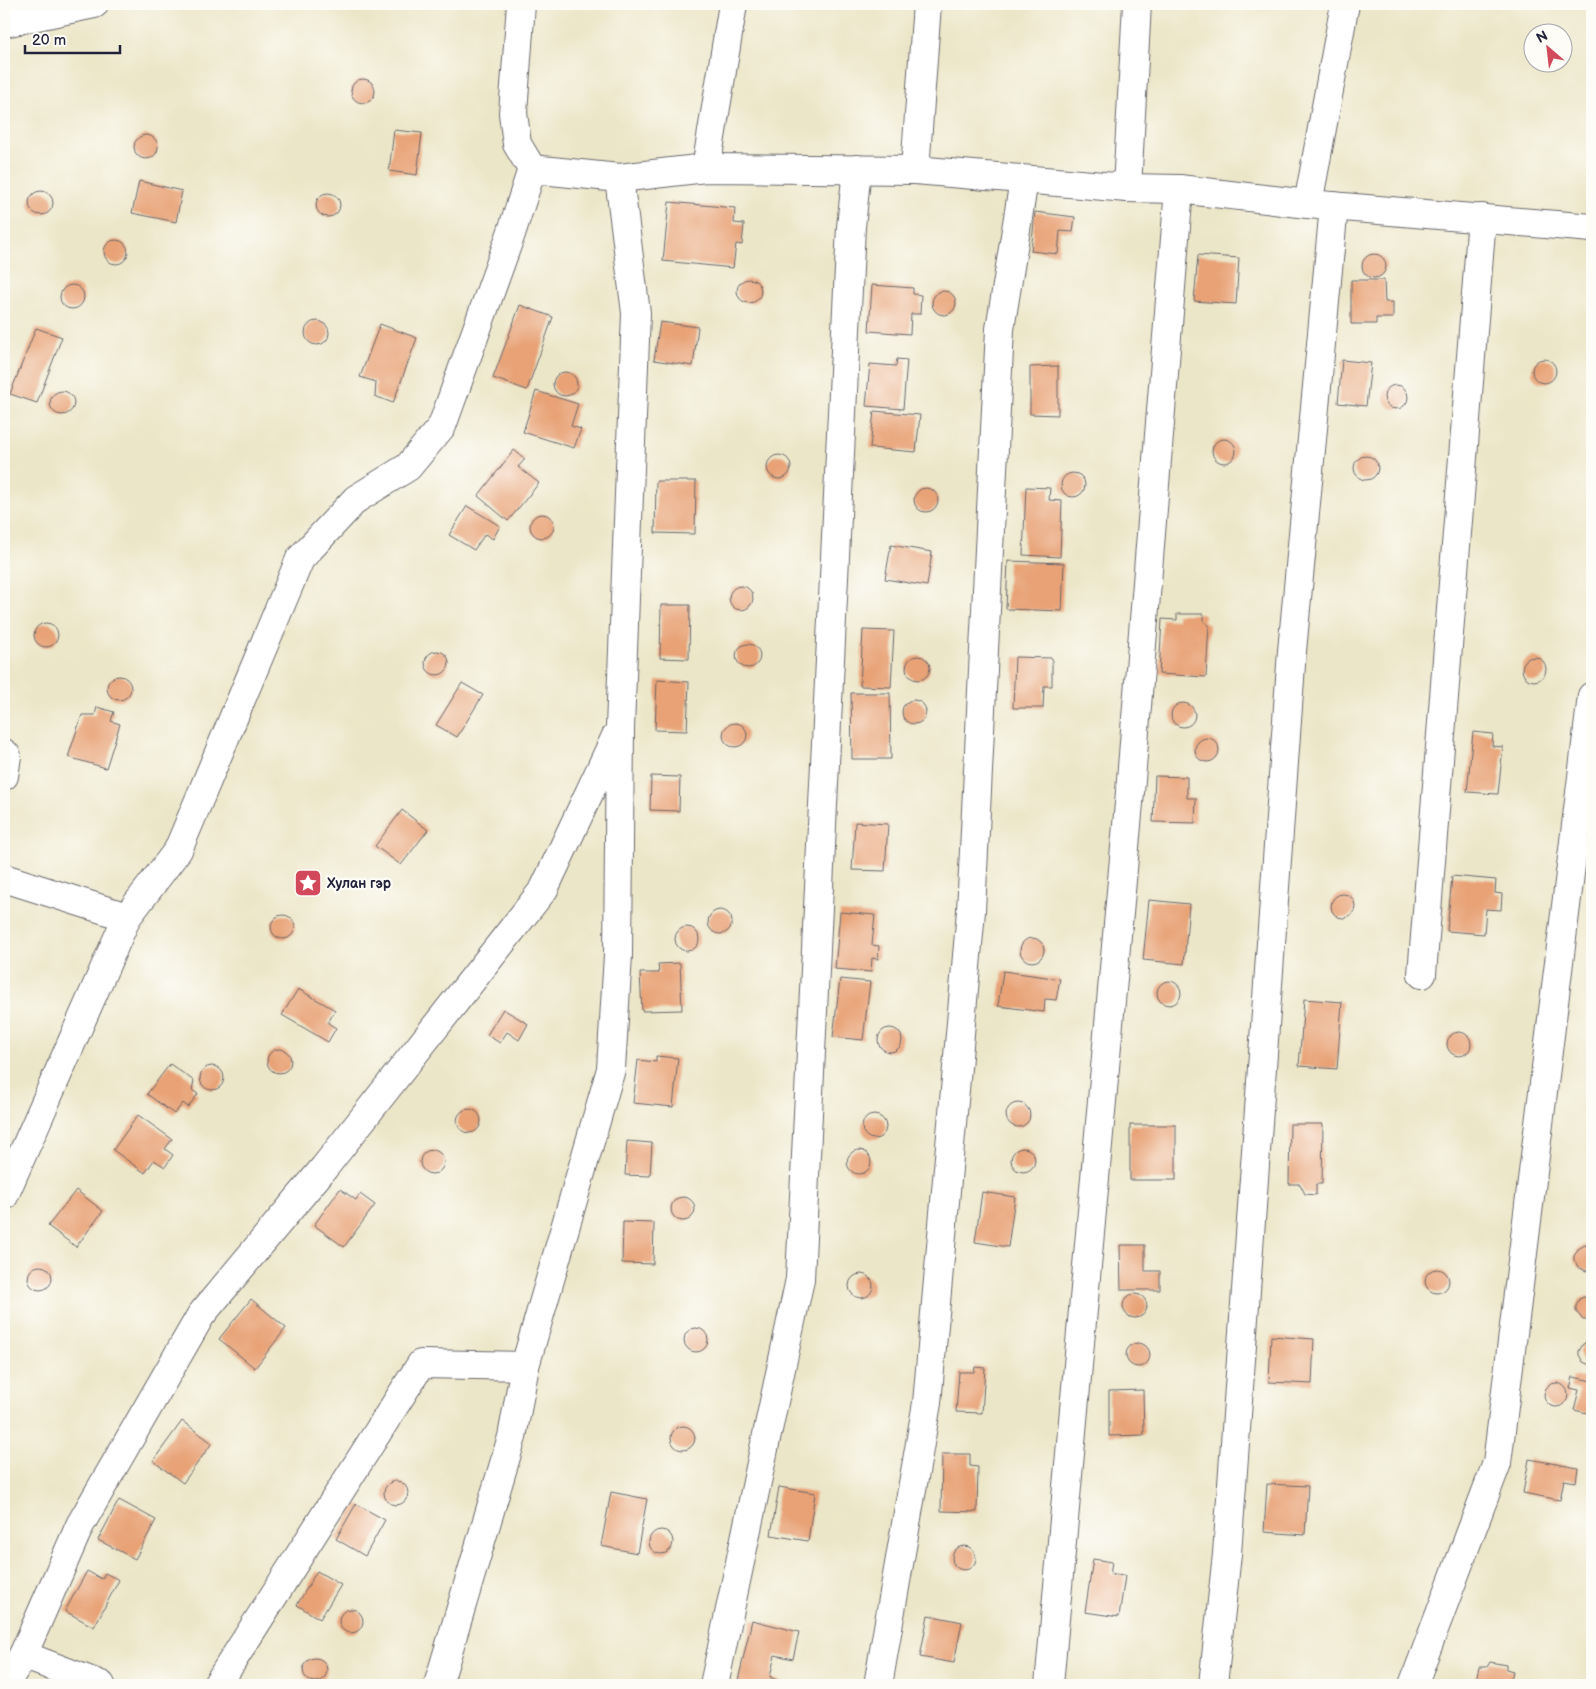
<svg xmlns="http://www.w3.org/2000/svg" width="1596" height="1689" viewBox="0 0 1596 1689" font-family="'Balsamiq Sans',sans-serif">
<rect width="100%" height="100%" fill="#fdfcf7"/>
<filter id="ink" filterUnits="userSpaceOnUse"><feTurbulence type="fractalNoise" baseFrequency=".02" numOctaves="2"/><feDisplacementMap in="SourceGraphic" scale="10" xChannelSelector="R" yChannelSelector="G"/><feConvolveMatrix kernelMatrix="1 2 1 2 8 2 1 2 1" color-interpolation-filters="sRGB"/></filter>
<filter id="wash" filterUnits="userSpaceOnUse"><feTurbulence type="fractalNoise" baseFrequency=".0096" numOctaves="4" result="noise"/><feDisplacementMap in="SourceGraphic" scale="20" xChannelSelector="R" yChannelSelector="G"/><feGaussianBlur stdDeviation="1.12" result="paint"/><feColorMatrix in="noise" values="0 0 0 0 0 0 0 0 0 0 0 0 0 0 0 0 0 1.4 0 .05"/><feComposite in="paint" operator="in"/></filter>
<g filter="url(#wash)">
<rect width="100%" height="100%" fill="#ece6c8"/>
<g id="blocks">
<!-- building -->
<g fill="#e8a276">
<circle cx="363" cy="91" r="12"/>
<path d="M394,130L422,133L417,175L389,171Z"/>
<circle cx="146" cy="147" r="12"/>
<path d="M139,181L182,191L176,222L132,213Z"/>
<circle cx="41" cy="203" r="12"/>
<circle cx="328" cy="205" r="12"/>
<path d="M669,202L735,208L734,223L744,224L742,245L736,244L733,268L663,261Z"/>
<path d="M1035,212L1075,217L1073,232L1060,231L1058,254L1031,251Z"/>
<circle cx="116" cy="252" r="12"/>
<circle cx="1374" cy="266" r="12"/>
<path d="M1198,255L1239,258L1236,304L1194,301Z"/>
<circle cx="749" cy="291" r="12"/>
<path d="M1351,280H1384L1385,302H1393V318H1376V324H1351Z"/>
<circle cx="72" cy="297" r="12"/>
<path d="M872,285L913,288V294L921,295L920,314H911L910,334L869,331Z"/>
<circle cx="944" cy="303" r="12"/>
<path d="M520,305L553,317L527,390L493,378Z"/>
<circle cx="317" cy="333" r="12"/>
<path d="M660,322L698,327L693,366L654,360Z"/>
<path d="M380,324L417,338L393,403L375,396L376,382L360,377Z"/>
<path d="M36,328L62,337L37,403L10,394Z"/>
<circle cx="1544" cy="371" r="12"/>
<path d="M897,359L907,360L903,409L866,406L870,364L896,366Z"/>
<path d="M1342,360L1371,363L1366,406L1338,403Z"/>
<path d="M1058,366V415L1030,414V367Z"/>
<circle cx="565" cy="384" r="12"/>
<circle cx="1396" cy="397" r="12"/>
<circle cx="62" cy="403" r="12"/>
<path d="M536,391L578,404L571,426L581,429L574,448L523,432Z"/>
<path d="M874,411L920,415L916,452L870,448Z"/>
<circle cx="1224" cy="451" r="12"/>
<path d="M514,450L525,459L518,467L539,483L508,521L478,496Z"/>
<circle cx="779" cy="467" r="12"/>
<circle cx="1366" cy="468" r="12"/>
<circle cx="1073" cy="485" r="12"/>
<path d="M656,481H696L695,534L655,533Z"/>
<path d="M1026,487L1050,488L1049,500L1062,501L1060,557L1023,555Z"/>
<circle cx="926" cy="500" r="12"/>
<path d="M467,506L500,526L493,539L485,534L474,550L449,535Z"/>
<circle cx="542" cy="526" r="12"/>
<path d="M891,545L932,552L927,586L885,579Z"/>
<path d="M1008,561L1064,563L1062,611L1006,609Z"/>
<circle cx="741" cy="598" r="12"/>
<path d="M661,605H690L689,659L660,658Z"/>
<path d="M1177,614H1204V622L1209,625L1206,677L1159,674L1162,619L1177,620Z"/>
<circle cx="46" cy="635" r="12"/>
<path d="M863,630L894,631L891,687L860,686Z"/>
<circle cx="748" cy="656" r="12"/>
<circle cx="437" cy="663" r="12"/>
<circle cx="918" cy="668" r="12"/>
<circle cx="1534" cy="669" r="12"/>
<path d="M1015,657L1052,658V686H1044L1043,708H1013Z"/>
<circle cx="119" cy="688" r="12"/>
<path d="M657,680L689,682L687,731L655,730Z"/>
<path d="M462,683L483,695L457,737L436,725Z"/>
<path d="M851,693H890L891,759H852Z"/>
<circle cx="914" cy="712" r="12"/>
<circle cx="1183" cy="715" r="12"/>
<path d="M97,707L114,712L111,721L120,724L106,768L68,757L82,715H95Z"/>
<circle cx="735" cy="735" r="12"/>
<path d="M1473,732L1493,734L1492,746L1503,747L1498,794L1467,792Z"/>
<circle cx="1207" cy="750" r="12"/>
<path d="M651,776L680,777L679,811L650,810Z"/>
<path d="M1155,776L1187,777V798H1196L1195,823L1153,822Z"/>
<path d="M402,810L428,830L401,865L375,846Z"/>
<path d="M855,822L888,824L885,871L852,870Z"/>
<path d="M1452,876L1496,880L1495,893L1502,894L1501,910L1486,909L1484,934L1447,931Z"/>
<circle cx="1343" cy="906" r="12"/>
<path d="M1149,900L1189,904L1184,964L1143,960Z"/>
<circle cx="720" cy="922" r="12"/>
<path d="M840,912L875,915L872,945L879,946L878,959L872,958L871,972L835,969Z"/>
<circle cx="283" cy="927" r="12"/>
<circle cx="687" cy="939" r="12"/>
<circle cx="1032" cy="950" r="12"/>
<path d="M680,963L682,1010L642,1011L640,973H659L658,964Z"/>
<path d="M1003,971L1060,979L1056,1000L1045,999L1044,1012L998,1006Z"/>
<path d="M840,979L870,982L863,1040L833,1037Z"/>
<circle cx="1169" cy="993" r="12"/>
<path d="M298,989L335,1010L328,1023L336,1028L328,1042L282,1015Z"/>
<path d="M1304,999L1342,1002L1337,1069L1299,1066Z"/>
<path d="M503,1009L528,1024L519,1040L507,1032L500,1043L487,1035Z"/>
<path d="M1591,1015H1592V1042H1589Z"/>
<circle cx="890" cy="1040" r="12"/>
<circle cx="1459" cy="1044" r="12"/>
<circle cx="279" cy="1061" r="12"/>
<path d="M656,1056L678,1058L673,1107L633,1103L638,1060L656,1062Z"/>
<path d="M170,1064L194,1081L192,1090L198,1094L188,1107L183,1103L174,1114L147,1094Z"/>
<circle cx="212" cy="1078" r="12"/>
<circle cx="1018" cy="1115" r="12"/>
<circle cx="469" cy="1121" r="12"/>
<circle cx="874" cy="1127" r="12"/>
<path d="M138,1115L172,1139L165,1149L173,1155L165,1167L154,1160L145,1173L113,1150Z"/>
<path d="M1290,1124H1323L1322,1184H1316V1195L1305,1194L1300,1184H1289Z"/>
<rect x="1130" y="1125" width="46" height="55"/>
<path d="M627,1141L652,1143L650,1176L625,1175Z"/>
<circle cx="1023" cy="1160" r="12"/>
<circle cx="859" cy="1162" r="12"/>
<circle cx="432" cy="1162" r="12"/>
<path d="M340,1189L356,1200L360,1194L375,1205L344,1247L314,1225Z"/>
<path d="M76,1190L103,1211L76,1247L48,1226Z"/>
<path d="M982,1192L1015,1197L1008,1247L975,1242Z"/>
<circle cx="683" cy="1209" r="12"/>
<path d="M623,1222L654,1223L653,1264L622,1263Z"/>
<path d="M1120,1245H1145V1271H1160V1290H1121Z"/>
<path d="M1585,1245L1592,1247V1269L1586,1271L1578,1267L1574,1260V1256L1578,1249Z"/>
<circle cx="40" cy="1278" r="12"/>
<circle cx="1437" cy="1281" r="12"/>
<circle cx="861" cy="1286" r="12"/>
<circle cx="1135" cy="1306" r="12"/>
<path d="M1587,1296L1592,1297L1591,1320H1583L1576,1311V1306L1579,1299Z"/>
<path d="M251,1299L286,1328L255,1368L219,1339Z"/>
<circle cx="696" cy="1340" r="12"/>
<path d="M1271,1336L1314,1339L1312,1384L1269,1382Z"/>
<path d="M1590,1340H1592V1365H1590L1583,1362L1579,1355V1351L1583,1344Z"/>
<circle cx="1138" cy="1355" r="12"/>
<path d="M975,1367L985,1368L982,1413L956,1412L959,1372H974Z"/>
<path d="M1573,1377L1592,1381V1414L1574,1410L1579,1390L1570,1388Z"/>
<circle cx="1556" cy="1395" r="12"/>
<path d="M1143,1390L1144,1435L1109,1436V1391Z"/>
<path d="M182,1421L212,1443L183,1483L153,1461Z"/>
<circle cx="683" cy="1438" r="12"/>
<path d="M942,1454H970V1466L978,1467L977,1512L941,1511Z"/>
<path d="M1529,1459L1578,1468L1576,1482L1564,1480L1560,1500L1523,1493Z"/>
<circle cx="396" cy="1493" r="12"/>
<path d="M1267,1484L1308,1486L1305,1535L1264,1532Z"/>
<path d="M779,1487L815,1493L808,1541L771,1535Z"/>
<path d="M611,1492L647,1499L637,1553L601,1546Z"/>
<path d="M119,1500L156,1520L135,1559L98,1540Z"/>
<path d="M356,1504L385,1520L365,1556L336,1539Z"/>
<circle cx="661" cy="1542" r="12"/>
<circle cx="964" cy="1558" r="12"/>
<path d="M1093,1559L1112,1562L1110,1574L1125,1576L1119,1617L1085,1612Z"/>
<path d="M87,1571L102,1579L105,1573L119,1580L94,1627L65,1611Z"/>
<path d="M317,1571L341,1585L320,1619L297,1605Z"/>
<circle cx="351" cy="1621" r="12"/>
<path d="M928,1615L962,1622L954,1663L920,1657Z"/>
<path d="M752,1620L799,1632L793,1659L775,1655L770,1677L783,1683L782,1685H737Z"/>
<circle cx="315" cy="1670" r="12"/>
<path d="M1490,1662L1506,1665V1669L1513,1671L1510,1685H1475L1479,1667H1487Z"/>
</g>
</g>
</g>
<g filter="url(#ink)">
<use href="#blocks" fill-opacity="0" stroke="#69676c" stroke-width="1"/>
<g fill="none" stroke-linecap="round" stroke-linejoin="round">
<!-- street casing -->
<g stroke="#69676c" stroke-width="30">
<g id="street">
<path d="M4,23L94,4"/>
<path d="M706,168L733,4"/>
<path d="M532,169L619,178L706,168L915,170L1127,188L1179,189L1308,204L1592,228"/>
<path d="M915,170L927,4"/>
<path d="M1127,188L1137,4"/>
<path d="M1308,204L1345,4"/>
<path d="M4,753L7,756L4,776"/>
<path d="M4,878L127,917"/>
<path d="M1422,974L1482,218"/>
<path d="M4,1196L127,917L178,850L300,559L356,499L408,467L442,426L511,234L532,169L517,144L513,113L521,4"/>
<path d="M23,1655L101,1685"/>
<path d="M5,1685L23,1655L80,1525L201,1315L324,1168L544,889L616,736"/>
<path d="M217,1685L421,1364L525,1366"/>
<path d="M438,1685L512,1437L525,1366L611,1069L618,955L620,728L636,313L619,178"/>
<path d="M714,1685L800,1279L851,227L857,169"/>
<path d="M878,1685L927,1403L971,911L1000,329L1024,180"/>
<path d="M1049,1685L1130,792L1179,189"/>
<path d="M1213,1685L1227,1554L1292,651L1334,206"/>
<path d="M1413,1685L1497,1463L1592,696"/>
</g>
</g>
<!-- street -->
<use href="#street" stroke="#fff" stroke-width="28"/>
</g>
</g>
<!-- icons -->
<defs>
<g id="sight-square" transform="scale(1.4375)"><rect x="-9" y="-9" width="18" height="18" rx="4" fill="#d1495b" stroke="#fdfcf7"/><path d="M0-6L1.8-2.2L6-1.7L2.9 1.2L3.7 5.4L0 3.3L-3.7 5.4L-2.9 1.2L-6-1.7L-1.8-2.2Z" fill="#fff"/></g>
</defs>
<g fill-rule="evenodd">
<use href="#sight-square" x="308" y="883"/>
</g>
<g text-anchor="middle" stroke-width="4.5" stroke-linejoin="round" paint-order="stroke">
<!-- poi labels -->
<g font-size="14" font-weight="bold" fill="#22223b" stroke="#fdfcf7" text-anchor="start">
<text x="327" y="888">Хулан гэр</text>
</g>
</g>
<!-- margin -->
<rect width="1596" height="1689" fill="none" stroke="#fdfcf7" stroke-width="20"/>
<!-- north arrow -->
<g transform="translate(1548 48) rotate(332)"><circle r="24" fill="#fdfcf7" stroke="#a5a5ac"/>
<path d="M0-4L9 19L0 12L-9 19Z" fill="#d1495b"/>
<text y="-8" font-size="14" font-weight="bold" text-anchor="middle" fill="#22223b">N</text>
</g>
<!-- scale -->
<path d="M25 45v8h95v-8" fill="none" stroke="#22223b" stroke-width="2.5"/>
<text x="32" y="45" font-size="15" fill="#22223b" stroke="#fdfcf7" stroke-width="4" paint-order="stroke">20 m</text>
</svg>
